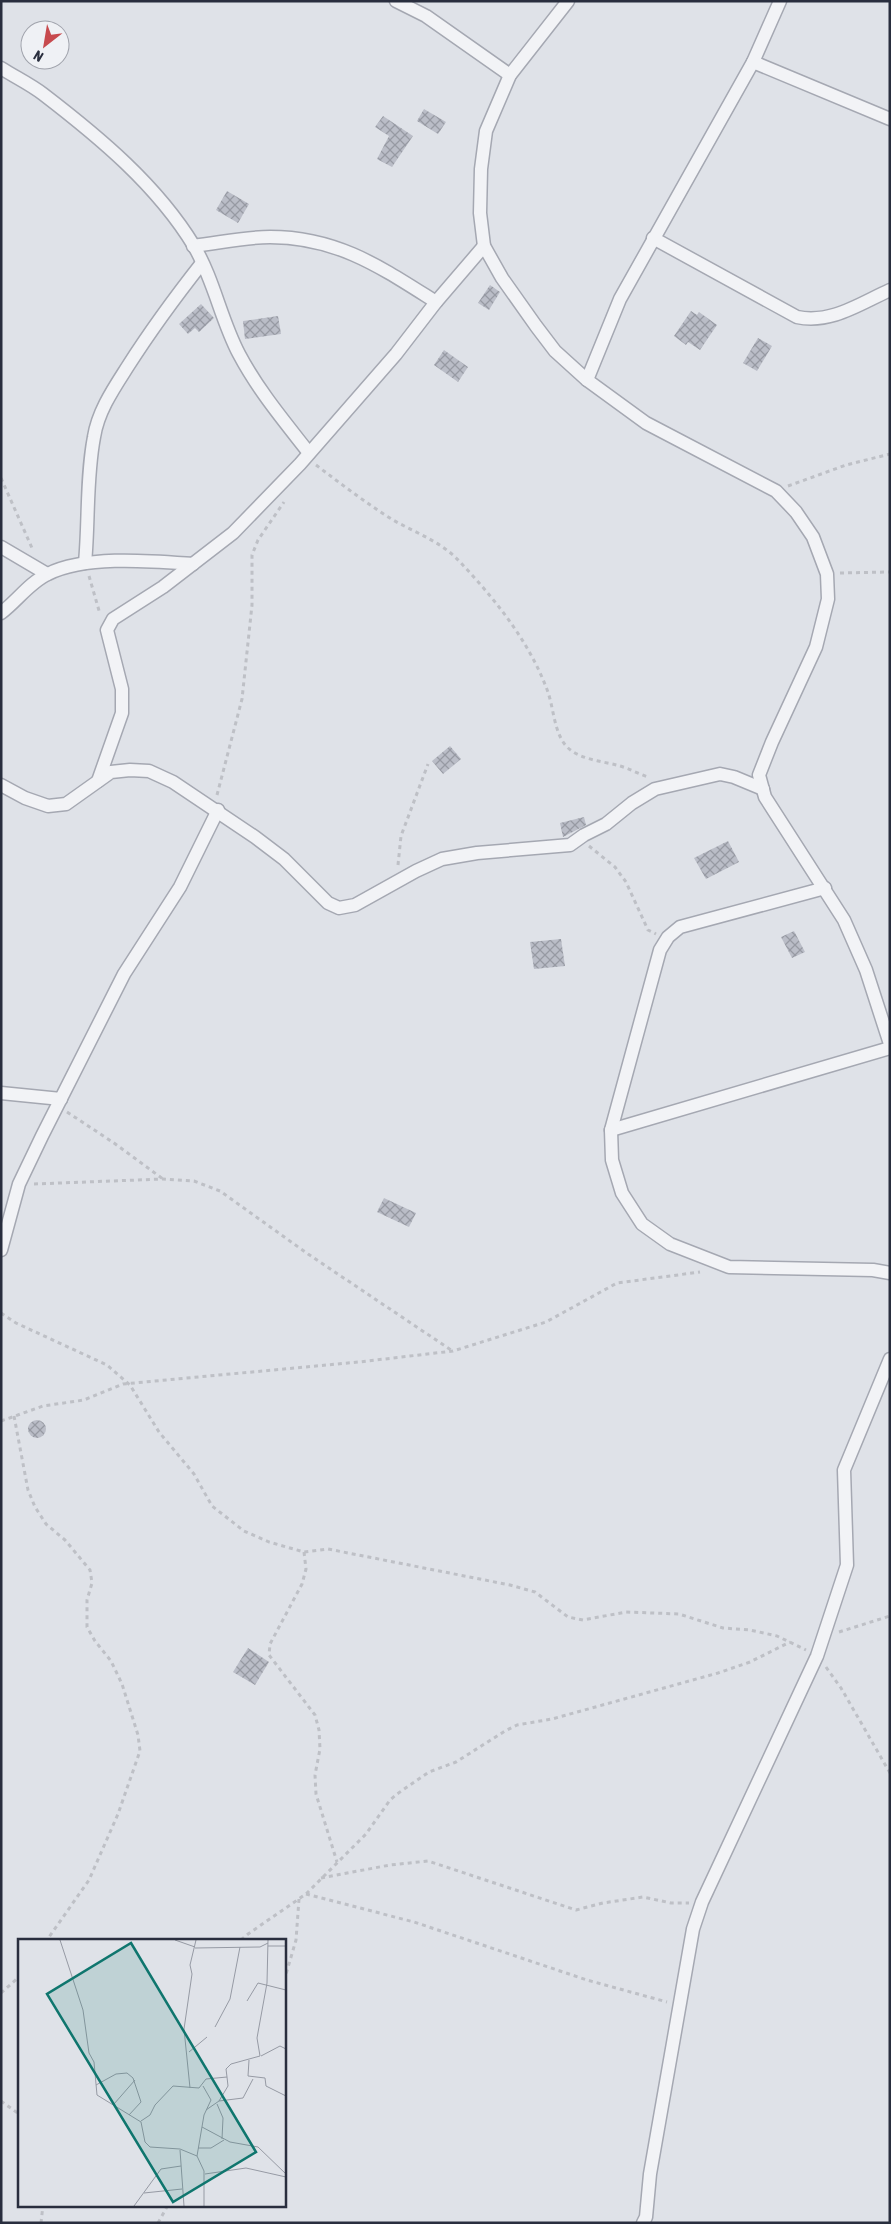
<svg xmlns="http://www.w3.org/2000/svg" width="891" height="2224" viewBox="0 0 891 2224" font-family="'Asap Condensed',sans-serif">
<defs>
<pattern id="building-cross-hatch" width="8" height="8" patternUnits="userSpaceOnUse" patternTransform="scale(1.25)"><rect width="8" height="8" fill="#babdc7"/><path d="M0 0l8 8M0 8l8-8" fill="none" stroke="#979aa3"/></pattern>
</defs>
<rect width="100%" height="100%" fill="#dfe2e8"/>
<!-- building -->
<g fill="url(#building-cross-hatch)">
<path d="M424,109L446,122L438,134L417,121Z"/>
<path d="M383,116L413,136L392,167L377,159L389,136L375,127Z"/>
<path d="M227,191L249,204L238,223L216,210Z"/>
<path d="M490,285L500,292L489,310L478,303Z"/>
<path d="M201,304L214,318L199,332L195,328L188,334L179,324Z"/>
<path d="M691,311L697,315L699,312L717,325L700,350L688,342L686,345L674,336Z"/>
<path d="M278,316L281,334L245,339L243,321Z"/>
<path d="M758,338L772,346L757,371L743,363Z"/>
<path d="M444,350L468,367L458,382L434,365Z"/>
<path d="M450,746L461,759L443,774L432,761Z"/>
<path d="M584,817L586,825L563,837L560,823Z"/>
<path d="M728,841L739,862L706,879L694,858Z"/>
<path d="M794,931L805,952L792,958L781,937Z"/>
<path d="M561,939L565,966L534,969L530,942Z"/>
<path d="M384,1198L416,1213L409,1227L377,1212Z"/>
<circle cx="37" cy="1429" r="9"/>
<path d="M248,1648L269,1662L255,1685L233,1672Z"/>
</g>
<g fill="none" stroke-linecap="round" stroke-linejoin="round">
<!-- street casing -->
<g stroke="#a5a8b2" stroke-width="15">
<g id="street">
<path d="M396,1L426,16L510,75"/>
<path d="M568,1L510,75L486,131L481,169L480,213L484,246L502,278L536,326L555,351L587,380L646,423L776,491L796,512L813,537L827,574L828,599L816,647L772,742L759,775L765,797L844,920L866,970L890,1044"/>
<path d="M753,62L890,119"/>
<path d="M1,68C15,77 30,84 43,94C99,137 157,185 194,246C214,280 221,320 239,354C258,390 284,421 309,453"/>
<path d="M653,238L797,317C831,324 859,304 890,290"/>
<path d="M193,246C219,243 245,237 270,237C338,237 382,268 436,302"/>
<path d="M587,380L620,299L753,62L780,1"/>
<path d="M1,547L47,574"/>
<path d="M85,563C89,521 86,479 94,437C98,411 114,388 128,366C151,330 176,296 202,263"/>
<path d="M1,613C17,601 30,582 48,574C86,555 151,561 193,564"/>
<path d="M98,781L122,713V689L107,630L113,619L163,587L233,533L300,464L396,354L436,302L484,246"/>
<path d="M1,785L25,798L48,806L66,804L111,772L130,770L149,771L173,782L255,837L284,859L328,903L339,908L355,905L416,871L442,859L477,853L570,845L584,835L606,824L632,803L655,789L720,774L734,777L763,789"/>
<path d="M825,888L680,927L668,937L660,950L611,1130L612,1160L622,1193L642,1224L670,1244L729,1267L873,1270L890,1273"/>
<path d="M1,1093L61,1099"/>
<path d="M611,1130L890,1048"/>
<path d="M1,1250L19,1184L42,1136L124,974L180,887L218,810"/>
<path d="M643,2223L646,2217L650,2174L693,1929L702,1902L817,1656L847,1565L844,1470L890,1359"/>
</g>
</g>
<!-- path -->
<g stroke="#bec0c6" stroke-width="3" stroke-dasharray="4 4" stroke-linecap="butt">
<path d="M316,465C341,484 366,503 393,520C416,533 442,542 460,562C494,598 528,640 546,687C554,705 553,732 567,747C580,760 603,761 620,766C630,769 639,774 648,777"/>
<path d="M1,478L32,548"/>
<path d="M788,486L846,465L890,454"/>
<path d="M840,573L890,572"/>
<path d="M89,576L100,614"/>
<path d="M217,795L242,699L252,605V555L258,540L284,502"/>
<path d="M589,846L615,867L626,882L648,930L656,934"/>
<path d="M398,865L401,836L428,764"/>
<path d="M67,1112L114,1143L163,1179"/>
<path d="M34,1184L163,1179L194,1181L220,1191L308,1254L451,1350"/>
<path d="M1,1313L16,1323L107,1365L130,1385L159,1432L194,1474L212,1506L244,1531L269,1542L304,1552L328,1549L510,1585L535,1592L568,1617L583,1620L626,1612L679,1614L723,1628L750,1630L777,1636L806,1650"/>
<path d="M14,1416L28,1490L35,1507L46,1524L65,1540L90,1570L92,1583L87,1600V1627L95,1641L111,1661L122,1684L138,1735L140,1751L118,1814L89,1880L47,1940"/>
<path d="M1,1421L43,1406L84,1400L123,1384L359,1362L453,1351L546,1322L617,1283L700,1272"/>
<path d="M304,1552L306,1569L302,1584L270,1644L269,1655L315,1715L319,1730L320,1749L315,1775L316,1794L337,1862"/>
<path d="M839,1632L890,1616"/>
<path d="M826,1667L841,1688L890,1773"/>
<path d="M321,1878L390,1865L428,1861L576,1910L603,1903L643,1897L671,1903H689"/>
<path d="M306,1894L414,1922L587,1980L667,2002"/>
<path d="M241,1940L248,1934L306,1894L366,1834L390,1800L397,1794L429,1772L456,1762L505,1731L517,1725L552,1719L718,1673L750,1662L790,1642"/>
<path d="M284,1981L296,1940L299,1899"/>
<path d="M1,1993L19,1977"/>
<path d="M1,2101L19,2114"/>
<path d="M41,2223L43,2205"/>
<path d="M158,2223L168,2205"/>
</g>
<!-- street -->
<use href="#street" stroke="#f2f3f6" stroke-width="12"/>
</g>
<!-- overview -->
<g transform="translate(18 1939)">
<rect width="268" height="268" fill="#dfe2e8"/>
<path fill="none" stroke="#969aa4" stroke-width="1" d="M42,1L65,71L71,114L76,123L79,156L123,183L127,203L132,208L162,210L179,217L186,232V267M157,1L177,8M250,7H268M177,9L242,8L250,4M229,62L240,44L268,51M197,88L212,60L222,8M171,113L189,98M243,117L262,107L268,110M231,121L230,137L247,139L248,147L268,157M78,146L98,135L109,134L115,139L123,163L111,176M172,149L166,90L174,35L172,26L178,1M201,162L225,159L235,140M96,165L117,141M199,165L205,179L204,200M188,171L201,162L210,147L209,138M123,182L132,176L137,166L155,147L181,149L188,140L209,138L208,130L213,125L242,117L239,99L249,44L250,1M184,188L212,203L240,208L268,235M180,209H193L206,201M162,211L166,267M179,217L186,176L193,161L185,147M187,235L228,229L268,238M126,254L164,250M116,267L143,230L163,227"/>
<path fill="#0f766e" fill-opacity="0.15" stroke="#0f766e" stroke-width="2.5" d="M113,4L238,213L155,263L29,55Z"/>
<rect width="268" height="268" fill="none" stroke="#292e3e" stroke-width="2.5"/>
</g>
<!-- border -->
<rect width="891" height="2224" fill="none" stroke="#292e3e" stroke-width="5"/>
<!-- north arrow -->
<g transform="translate(45 45) rotate(211)"><circle r="24" fill="#eff1f5" stroke="#a0a3ac"/>
<path d="M0-4L9 19L0 12L-9 19Z" fill="#c74a4e"/>
<text y="-8" font-size="14" font-weight="bold" text-anchor="middle" fill="#292e3e">N</text>
</g>
</svg>
